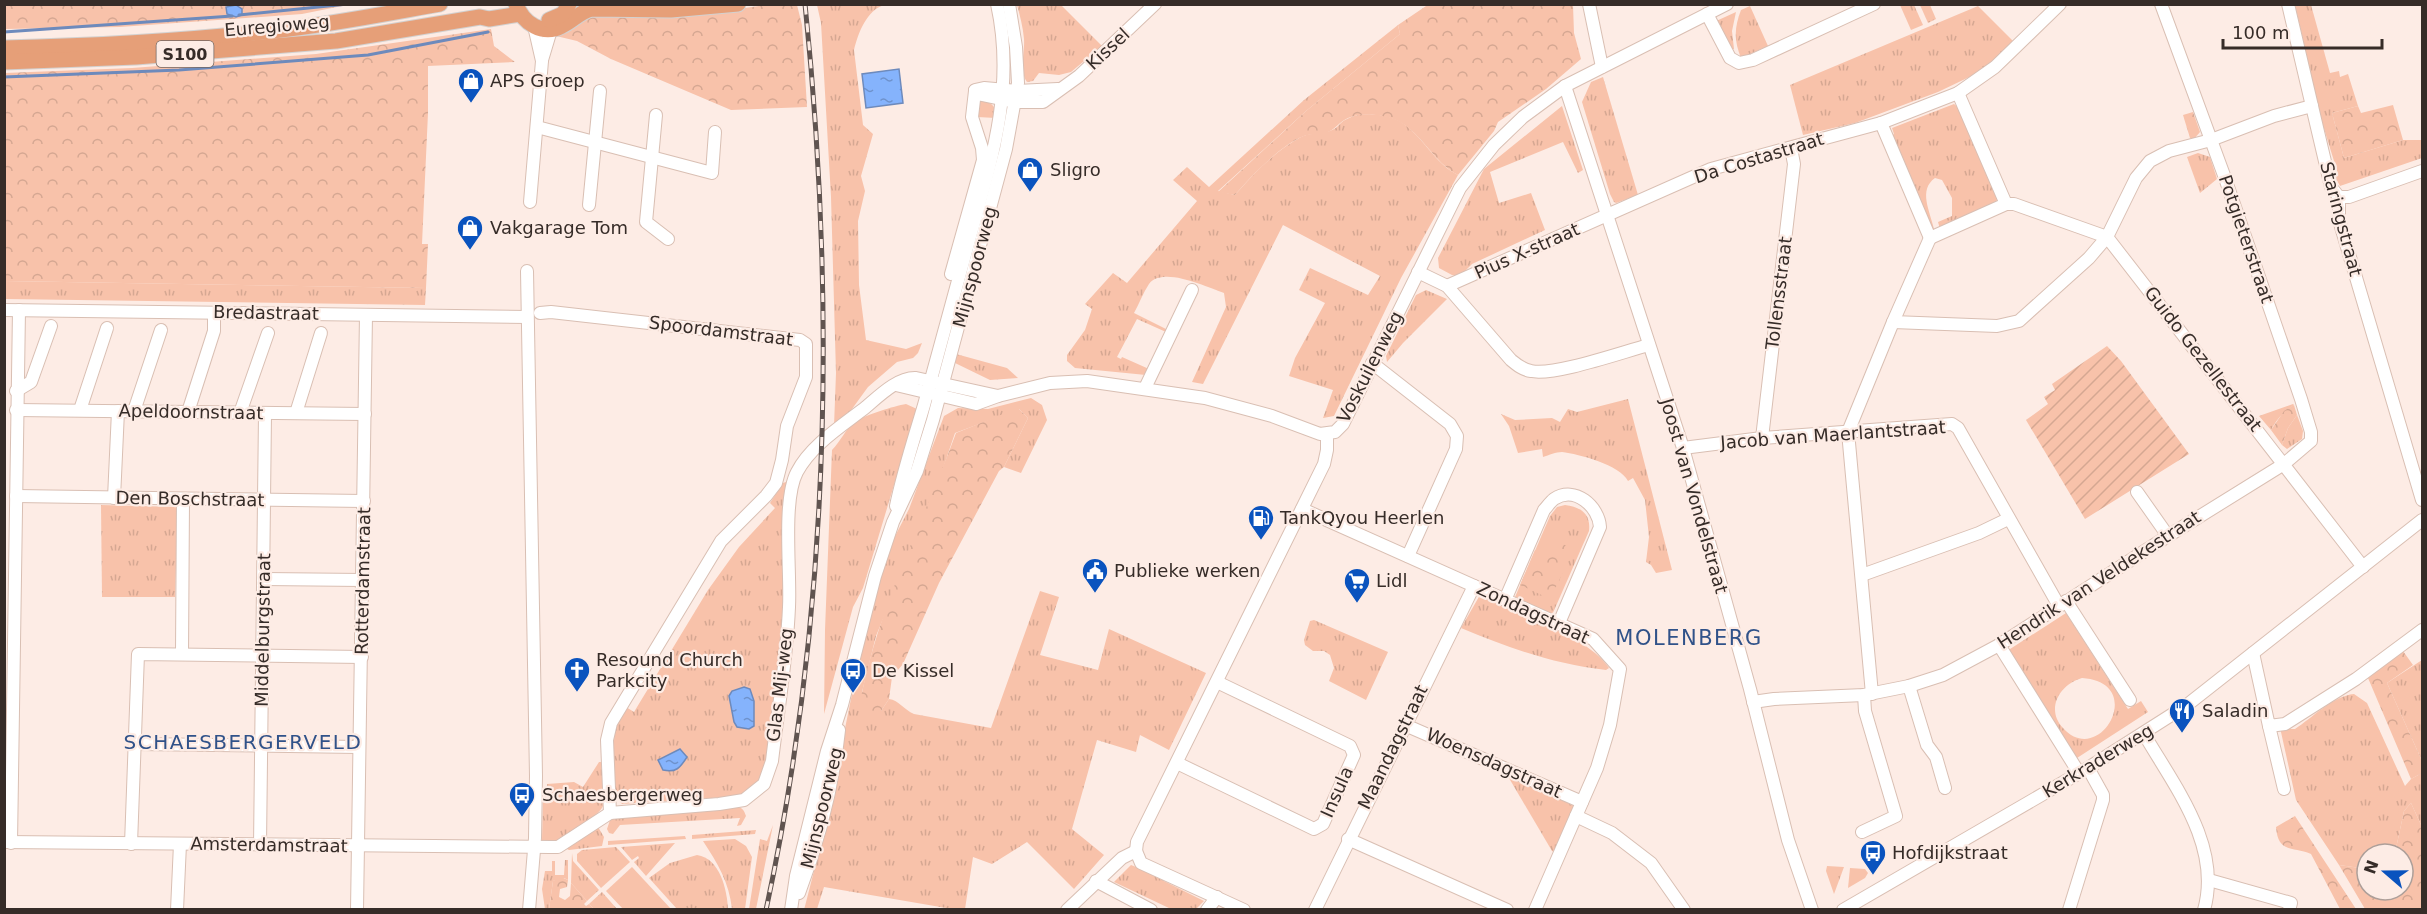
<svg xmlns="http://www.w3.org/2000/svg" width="2427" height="914" viewBox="0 0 2427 914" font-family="'DejaVu Sans',sans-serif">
<defs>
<pattern id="grass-tufts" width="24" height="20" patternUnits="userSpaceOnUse" patternTransform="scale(1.5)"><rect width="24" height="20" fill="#f8c2aa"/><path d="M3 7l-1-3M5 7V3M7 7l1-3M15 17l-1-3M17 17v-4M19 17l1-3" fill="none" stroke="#d5a792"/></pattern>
<pattern id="forest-crowns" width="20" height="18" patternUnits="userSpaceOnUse" patternTransform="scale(1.5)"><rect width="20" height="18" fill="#f8c2aa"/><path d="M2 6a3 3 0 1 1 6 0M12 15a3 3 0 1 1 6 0" fill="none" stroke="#d5a792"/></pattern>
<pattern id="garden-furrows" width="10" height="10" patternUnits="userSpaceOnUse" patternTransform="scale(1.5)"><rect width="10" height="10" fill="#f8c2aa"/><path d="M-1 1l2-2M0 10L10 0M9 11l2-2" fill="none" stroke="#d5a792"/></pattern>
<pattern id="water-ripples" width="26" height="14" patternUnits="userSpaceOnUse" patternTransform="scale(1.5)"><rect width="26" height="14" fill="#85b3fc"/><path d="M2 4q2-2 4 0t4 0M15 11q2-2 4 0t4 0" fill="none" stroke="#6e92cc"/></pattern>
</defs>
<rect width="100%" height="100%" fill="#fdece5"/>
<!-- grass -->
<g fill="url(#grass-tufts)" fill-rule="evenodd">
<path d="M817,5H884C867,10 858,33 854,50L863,125L873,134L861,176L865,191L858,221L859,285L866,340L906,349L922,343L918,353L913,358L897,362L868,387L852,409L834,426L836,373L831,197L821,23Z"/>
<path d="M1017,5H1061L1102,46L1071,72L1059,75L1039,73L1033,81L1027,82C1019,71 1025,52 1024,39C1023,27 1020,16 1017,5Z"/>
<path d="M1900,5H1914L1923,25L1911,30Z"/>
<path d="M1920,5H1930L1936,19L1928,23Z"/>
<path d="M2295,5H2311L2330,73L2339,71L2340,77L2348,74L2358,106L2332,113L2344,158L2403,140H2422V158L2340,186L2335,177L2338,174L2322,122Z"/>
<path d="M1750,6L1768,46L1741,58C1734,41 1734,28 1741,10Z"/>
<path d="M1978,6L2013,41L1986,69L1938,92L1855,123L1803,135L1790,85Z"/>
<path d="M1736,12L1732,31L1734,49L1729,50L1714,22Z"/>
<path d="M1398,25L1400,34L1306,111L1218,191L1235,195C1253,174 1275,151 1301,137C1310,132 1323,135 1332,130C1338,128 1341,121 1347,119C1362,111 1387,114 1401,122C1424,137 1434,163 1458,175L1401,278L1334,416L1323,418L1333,390L1289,376L1295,358L1325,303L1299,290L1310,268L1368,295L1380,276L1283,225L1203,384L1192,382L1226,307L1224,293C1206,287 1163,266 1149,284C1143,293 1139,304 1134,313L1168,330L1166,332L1137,319L1117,357L1121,359L1122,357L1149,369L1146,375L1075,368L1067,361V355L1085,330L1092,309L1085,304L1113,273L1127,283L1197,201L1173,180L1187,167L1209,187L1304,100Z"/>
<path d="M1603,77L1638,195L1616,203L1614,202L1610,194L1582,102L1591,82Z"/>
<path d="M980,100C992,103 996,105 996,118L977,117Z"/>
<path d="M1954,104L1959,108L1997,199L1996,205L1940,229L1938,222L1952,216V198L1942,180L1935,178C1918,190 1930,211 1934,229H1931L1891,136L1894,134L1892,128Z"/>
<path d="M1562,106L1583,170L1578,173L1563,142L1490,172L1499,203L1531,193L1545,230L1472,264L1460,276L1452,275L1439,268L1438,258L1484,169Z"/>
<path d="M2198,153L2210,157L2217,179L2200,193L2187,157Z"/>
<path d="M5,281L426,288L425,305L5,299Z"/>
<path d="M1426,290L1447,299L1403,343L1387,362L1386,356L1416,295Z"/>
<path d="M956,354L1007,368L1018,378L990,380L955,363Z"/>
<path d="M1031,398L1042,405L1047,420L1021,473L1004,467L1028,418L1019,409L955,433L938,483L876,636L862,692L881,711L889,699C899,700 904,710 914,714L991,728L1040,591L1059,597L1040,655L1098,670L1109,629L1206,673L1169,750L1140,735L1136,752L1097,740L1072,829L1104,855L1074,889L1027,842L992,864L973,857L965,909H952L824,887L817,909L804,910L824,832L867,620L891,544L909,509L944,416L958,408L988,409Z"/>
<path d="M1628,399L1672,570L1656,573L1651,565L1646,562L1649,537L1645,500L1633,478L1628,481C1620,465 1579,454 1562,452C1556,452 1549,455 1543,457L1542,449L1518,453L1509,426L1501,414L1515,420L1552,418L1560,422L1568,409L1577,412Z"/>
<path d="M906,404L917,409L916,412L863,588L853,607L824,714L825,630L832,450C841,441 845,429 856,421C866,415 894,406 906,404Z"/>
<path d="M2293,404L2294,405C2283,412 2277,419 2271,430L2259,416Z"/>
<path d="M2297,415L2303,431L2302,439L2287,449L2282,445L2288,428Z"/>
<path d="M789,481L785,605L768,753L762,778L741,796L622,804C609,792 614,744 615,726L621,719L626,707L634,712L708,590L739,547L775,508L770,503L783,483Z"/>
<path d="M101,505L178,507L175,597H102Z"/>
<path d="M1565,505C1580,507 1591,513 1589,531L1552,615L1515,597L1550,516L1557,507Z"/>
<path d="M1480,595C1515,610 1590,638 1609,668L1606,670C1554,664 1509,648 1461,628Z"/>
<path d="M2066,613L2128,709L2141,701L2148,712L2077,758L2007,651ZM2082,678C2148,682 2100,769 2063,728C2045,709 2060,684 2082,678Z"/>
<path d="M1314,620L1388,652L1366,700L1329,681L1334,668L1330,655L1324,651H1313L1305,645L1304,640L1310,621Z"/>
<path d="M2422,660V761L2387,683Z"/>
<path d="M2354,694L2367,703L2405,786L2411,779L2422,773V827L2411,803L2404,811L2395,853L2367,854V866L2360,868L2339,865L2296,800L2279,723L2288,729H2295C2312,718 2333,696 2354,694Z"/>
<path d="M599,762H601C602,775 607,794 603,806C598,817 567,834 556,842L542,840L543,798L547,792V784L574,782L583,787Z"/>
<path d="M1506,773L1574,806L1556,853L1552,851Z"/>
<path d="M736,807C742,807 744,810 746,816L741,825L737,826L740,818L620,825L613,834L609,833L607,829L610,820L614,817Z"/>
<path d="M773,825L756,909H749L760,839L767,841Z"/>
<path d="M598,827L604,837L602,846L569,850L565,848Z"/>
<path d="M756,830L755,834L692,839V835Z"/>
<path d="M685,836L686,839L608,845V841Z"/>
<path d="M735,839L746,846L752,857L745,909H732C729,882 718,864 703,841Z"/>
<path d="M675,843L646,876L634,862L639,858L638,856L632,860L621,847Z"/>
<path d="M616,847L630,862L601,888L577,861V854L582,850Z"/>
<path d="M572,853L573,861L599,890L587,901L571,883Z"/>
<path d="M697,855C720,858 727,890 728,909H677L649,878L670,863Z"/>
<path d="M565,860H568V880L564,878L553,881L549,909H545L542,889L545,871H552V861H555V875H564Z"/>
<path d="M1131,865L1136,867L1204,901L1196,909H1171L1114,882Z"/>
<path d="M1827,866L1844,867L1834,894L1826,871Z"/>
<path d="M1850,868L1865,869L1868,873L1865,878L1848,888Z"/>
<path d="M602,892L617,909H594L589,904Z"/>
</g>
<!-- forest -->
<g fill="url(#forest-crowns)">
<path d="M36,4L232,5L228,6L240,7L234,5H347L302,14L120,27L5,29L4,5Z"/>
<path d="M1429,4L1573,5L1574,33L1581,59L1546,89L1498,122L1494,131L1458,175C1433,162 1423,134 1398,121C1384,114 1362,112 1348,118C1340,121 1335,130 1326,133C1319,137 1311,133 1304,136C1283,143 1249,178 1235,195L1218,192L1306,111L1400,34L1398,25Z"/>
<path d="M766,5H797L802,25L807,107L731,110L611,59L577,41L556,36L591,14L682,17Z"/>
<path d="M491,29L494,46L515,62L428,66V113L422,244H428L426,288L5,281V73L132,68L316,54Z"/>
<path d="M2393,105L2403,140L2344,158L2332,113L2358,106L2361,113Z"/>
<path d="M2193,112L2200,132L2194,139L2190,138L2183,115Z"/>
<path d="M2294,405L2297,415L2288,428L2282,445L2271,430L2284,411Z"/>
<path d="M1018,408L1028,418L1004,467L999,471L939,583L903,664L892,677L889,699L881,711L859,710C874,615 923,523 956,433Z"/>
<path d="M1550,540H1558L1569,548V560L1550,599L1520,585L1535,550L1541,553Z"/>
<path d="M2403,651L2413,665L2387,683L2422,761V773L2411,779L2368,678Z"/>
<path d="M2411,803L2422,827V909H2365L2339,865L2360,868L2367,866V890H2403V854H2393L2395,853L2404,811Z"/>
<path d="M2295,816L2356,909H2340L2311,854C2293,846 2278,854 2276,827Z"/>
<path d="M561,877L568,880L567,887L560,889L559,897L565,900L570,896L571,883L587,901L584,904L586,906L589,904L594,909H549L553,881Z"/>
</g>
<!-- garden -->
<path fill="url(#garden-furrows)" d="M2107,346L2121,361L2189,454L2085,519L2026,420L2048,404L2044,397L2055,390L2052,384Z"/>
<!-- pitch -->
<path fill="#f8c2aa" d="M632,867L671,909H623L606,891Z"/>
<!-- water -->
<g fill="url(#water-ripples)" stroke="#6d8abc" stroke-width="1.5">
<path d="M236,5L242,9V15L236,17L227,14L226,7Z"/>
<path d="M899,69L903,103L866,108L862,74Z"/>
<path d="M744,687L750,689L754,701V726L749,729L737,727L734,722L729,696L732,691Z"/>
<path d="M680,749L687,757C680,768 676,773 663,770L658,760Z"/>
</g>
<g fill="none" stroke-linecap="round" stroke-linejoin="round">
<!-- stream -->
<g stroke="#6d8abc" stroke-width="3">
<path d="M239,15L348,4"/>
<path d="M4,32L232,16"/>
<path d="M4,77L179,70L368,55L488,32"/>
</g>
<!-- minor casing -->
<g stroke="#d9bfb3" stroke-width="14">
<g id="minor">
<path d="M1589,4L1602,67"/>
<path d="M2288,4L2331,187L2339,197V220L2422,500"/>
<path d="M1707,14L1730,58L1739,63L1753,60L1874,4"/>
<path d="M542,60L551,30"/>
<path d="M1565,86L1683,448L1750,689L1788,840L1812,910"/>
<path d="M975,90L984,88L1017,91L1058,89"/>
<path d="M975,91L982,95L1015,102H1043L1079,76L1155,4"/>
<path d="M1958,93L1995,67L2060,4"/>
<path d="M656,115L646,222L668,239"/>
<path d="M1881,123L1930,238"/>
<path d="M537,127L712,173L715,132"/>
<path d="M2339,197H2349L2422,171"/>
<path d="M530,202L542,61L534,26"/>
<path d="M2006,204H2014L2107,237L2363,567"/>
<path d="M589,205L600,91"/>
<path d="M527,271L536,776L535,838L529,910"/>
<path d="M1418,272L1447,286L1511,360C1517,365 1523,370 1531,371C1555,376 1622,352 1649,345"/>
<path d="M951,274L983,160L982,148L972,117L975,91"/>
<path d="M1447,286L1711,169L1881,123L1958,93L2006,204L1930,238"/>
<path d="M4,310L527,317"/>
<path d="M540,313L551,312L800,340L806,344V377L787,426L782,460L776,483L766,496L721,541L611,723L607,740L610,813"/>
<path d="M1893,322L1997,326L2019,321L2089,258L2107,237L2136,178L2150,161L2169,151L2211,140L2274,116L2312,106"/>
<path d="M1372,363L1450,424L1457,436L1456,449L1408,556"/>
<path d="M896,385L976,404L998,396L1050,383L1087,381L1205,398L1272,416L1320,434L1335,432L1343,424L1460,188L1494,145L1523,117L1565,86L1727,4"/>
<path d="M1145,388L1192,290"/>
<path d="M16,391L31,382L51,326"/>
<path d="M16,410L365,414"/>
<path d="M80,410L107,328"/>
<path d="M134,411L161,330"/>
<path d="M188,412L214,331V313"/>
<path d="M240,413L268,333"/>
<path d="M296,413L321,333"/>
<path d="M1762,438L1794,164L1791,148"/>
<path d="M1683,448L1762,438L1952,424L1958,428L2059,606"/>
<path d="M2137,492L2168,536"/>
<path d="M16,496L364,501"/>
<path d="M114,498L118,411"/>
<path d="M896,506C903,472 914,439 924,405C940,348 955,290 971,233C993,156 1015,85 997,4"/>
<path d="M1302,509L1593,639L1620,669L1610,725L1597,768L1535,910"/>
<path d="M1862,575L1979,533L2008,519"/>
<path d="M264,579L363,580"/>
<path d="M1505,600L1544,510C1547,507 1550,502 1554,499C1575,485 1599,507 1600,527L1559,623"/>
<path d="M2066,601L2130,700"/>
<path d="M1999,645L2079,773"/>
<path d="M182,653L183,500"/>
<path d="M2253,653L2269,726L2285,724L2356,679L2422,630"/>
<path d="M1909,686L1927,745L1936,757L1945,788"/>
<path d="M1872,694L1848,432L1893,322L1930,238"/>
<path d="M1753,702L1774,699L1864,695L1909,686L1943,675L1999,645L2168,536L2284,464L2311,441V432L2301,399L2225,178L2161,4"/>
<path d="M1405,725L1582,802"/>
<path d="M2269,726L2284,789"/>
<path d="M2144,734C2175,787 2222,846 2204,910"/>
<path d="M136,744L359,747"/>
<path d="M1177,763L1314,829L1323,824L1354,755L1350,746L1217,682"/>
<path d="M1576,816L1612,833L1651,863L1684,910"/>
<path d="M1862,832L1896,816L1865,711L1864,695"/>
<path d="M1348,839L1507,910"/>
<path d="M4,842L550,847H558L610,813L719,804L744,800L764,784L772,761C778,710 787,658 789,607C791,573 782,500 797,472C811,445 843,425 866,407C879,396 898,377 916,378L998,396"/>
<path d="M11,843L19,310"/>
<path d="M131,844L138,654L362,657"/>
<path d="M260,846L265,414"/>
<path d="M1136,851L1137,842L1324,464L1327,450V434"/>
<path d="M1136,851L1141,863L1244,910"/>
<path d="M2209,880L2291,903L2289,910"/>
<path d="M1096,881L1151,910"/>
<path d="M799,893C819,841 833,785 839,730"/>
<path d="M177,910L180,844"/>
<path d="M357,910L366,315"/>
<path d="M791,910L796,876L827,751L842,705L875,576L893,522L917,471L933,420L1006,149L1018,83L1016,47L1009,4"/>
<path d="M1067,910L1122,858L1136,851"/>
<path d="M1207,910L1217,897"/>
<path d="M1315,910L1474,586"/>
<path d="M1843,910L2088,768L2187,705L2422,520"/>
<path d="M2069,910L2103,800V795L2088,768"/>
</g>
</g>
<!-- major casing -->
<g stroke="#d3d1d0" stroke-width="17">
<g id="major">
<path d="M516,4C523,24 543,36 562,26C573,21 579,12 592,9L671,10L738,4"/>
<path d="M549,20L563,14L569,4"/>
<path d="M4,48C94,46 184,41 273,31C329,25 384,14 440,4"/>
<path d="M4,62L136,57L336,41L480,17L489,19L520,14"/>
</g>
</g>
<!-- minor -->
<use href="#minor" stroke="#fff" stroke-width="12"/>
<!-- major -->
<use href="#major" stroke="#e69f78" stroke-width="15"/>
<!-- rail casing -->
<g stroke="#605450" stroke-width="5">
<path id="rail" d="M766,910C830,613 836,305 805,4"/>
</g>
<!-- rail -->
<use href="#rail" stroke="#fdece5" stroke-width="3" stroke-dasharray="9" stroke-linecap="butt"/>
</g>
<!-- icons -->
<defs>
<g id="shop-pin" transform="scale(1.35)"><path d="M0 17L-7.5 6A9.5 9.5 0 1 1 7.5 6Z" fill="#0a53be" stroke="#fdece5"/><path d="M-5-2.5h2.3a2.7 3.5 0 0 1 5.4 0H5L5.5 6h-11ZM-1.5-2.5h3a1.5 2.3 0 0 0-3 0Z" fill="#fff"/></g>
<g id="fuel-pin" transform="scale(1.35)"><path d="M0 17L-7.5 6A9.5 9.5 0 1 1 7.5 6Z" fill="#0a53be" stroke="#fdece5"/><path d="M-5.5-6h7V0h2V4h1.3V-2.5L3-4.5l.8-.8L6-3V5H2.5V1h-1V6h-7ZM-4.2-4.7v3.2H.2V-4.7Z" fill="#fff"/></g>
<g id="civic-pin" transform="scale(1.35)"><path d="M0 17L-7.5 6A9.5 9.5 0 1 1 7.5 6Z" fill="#0a53be" stroke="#fdece5"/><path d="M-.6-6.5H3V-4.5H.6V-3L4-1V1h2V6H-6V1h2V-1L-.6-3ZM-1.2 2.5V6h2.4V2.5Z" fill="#fff"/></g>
<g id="supermarket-pin" transform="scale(1.35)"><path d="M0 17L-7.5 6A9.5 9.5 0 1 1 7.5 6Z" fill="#0a53be" stroke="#fdece5"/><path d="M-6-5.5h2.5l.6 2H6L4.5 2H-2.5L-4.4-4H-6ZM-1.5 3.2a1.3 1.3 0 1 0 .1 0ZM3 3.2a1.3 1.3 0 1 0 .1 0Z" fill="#fff"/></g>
<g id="church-pin" transform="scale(1.35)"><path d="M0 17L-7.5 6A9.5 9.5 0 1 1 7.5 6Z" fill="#0a53be" stroke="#fdece5"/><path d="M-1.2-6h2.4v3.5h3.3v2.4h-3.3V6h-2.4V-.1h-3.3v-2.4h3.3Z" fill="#fff"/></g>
<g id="bus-pin" transform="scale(1.35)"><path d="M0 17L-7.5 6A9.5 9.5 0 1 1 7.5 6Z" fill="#0a53be" stroke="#fdece5"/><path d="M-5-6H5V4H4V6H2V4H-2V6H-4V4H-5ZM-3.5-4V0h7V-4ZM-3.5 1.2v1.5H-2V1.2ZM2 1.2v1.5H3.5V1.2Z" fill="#fff"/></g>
<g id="restaurant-pin" transform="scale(1.35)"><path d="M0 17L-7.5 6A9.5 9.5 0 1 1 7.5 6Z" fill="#0a53be" stroke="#fdece5"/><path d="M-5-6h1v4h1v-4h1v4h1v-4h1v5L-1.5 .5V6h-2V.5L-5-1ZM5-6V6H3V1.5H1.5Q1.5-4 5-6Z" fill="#fff"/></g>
</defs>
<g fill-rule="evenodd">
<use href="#shop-pin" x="471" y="81"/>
<use href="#shop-pin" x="1030" y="170"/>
<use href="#shop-pin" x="470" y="228"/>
<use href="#fuel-pin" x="1261" y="518"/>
<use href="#civic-pin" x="1095" y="571"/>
<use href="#supermarket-pin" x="1357" y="581"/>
<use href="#church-pin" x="577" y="670"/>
<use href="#bus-pin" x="853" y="671"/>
<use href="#restaurant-pin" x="2182" y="711"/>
<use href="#bus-pin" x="522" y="795"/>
<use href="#bus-pin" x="1873" y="853"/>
</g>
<g text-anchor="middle" stroke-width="4.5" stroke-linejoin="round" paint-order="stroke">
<!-- shield labels -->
<rect fill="#fdece5" stroke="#726661" stroke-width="1.5" x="156.5" y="41" width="57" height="26" rx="4.5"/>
<g font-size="16" font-weight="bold" fill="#362c28">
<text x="185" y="60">S100</text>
</g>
<!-- street labels -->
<g font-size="18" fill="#362c28" stroke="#fdece5">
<text transform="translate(277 26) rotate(-5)" y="6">Euregioweg</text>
<text transform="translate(1108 49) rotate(-43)" y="6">Kissel</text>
<text transform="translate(1759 158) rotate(-17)" y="6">Da Costastraat</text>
<text transform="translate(2341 219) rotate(75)" y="6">Staringstraat</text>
<text transform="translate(2246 239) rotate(71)" y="6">Potgieterstraat</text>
<text transform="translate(1527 251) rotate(-24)" y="6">Pius X-straat</text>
<text transform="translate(975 267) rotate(-75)" y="6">Mijnspoorweg</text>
<text transform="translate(1779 293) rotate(-83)" y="6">Tollensstraat</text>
<text transform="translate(266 313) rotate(1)" y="6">Bredastraat</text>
<text transform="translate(721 331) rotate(7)" y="6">Spoordamstraat</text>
<text transform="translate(2203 359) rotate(52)" y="6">Guido Gezellestraat</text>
<text transform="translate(1370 367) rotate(-63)" y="6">Voskuilenweg</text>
<text transform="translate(191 412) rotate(1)" y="6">Apeldoornstraat</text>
<text transform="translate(1833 435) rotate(-4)" y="6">Jacob van Maerlantstraat</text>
<text transform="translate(1694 496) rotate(74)" y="6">Joost van Vondelstraat</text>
<text transform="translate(190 499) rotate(1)" y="6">Den Boschstraat</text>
<text transform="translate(2099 580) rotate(-33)" y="6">Hendrik van Veldekestraat</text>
<text transform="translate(363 581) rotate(-89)" y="6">Rotterdamstraat</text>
<text transform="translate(1533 613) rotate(25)" y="6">Zondagstraat</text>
<text transform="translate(263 630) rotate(-89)" y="6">Middelburgstraat</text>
<text transform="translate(780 685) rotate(-83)" y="6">Glas Mij-weg</text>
<text transform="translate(1393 747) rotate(-64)" y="6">Maandagstraat</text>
<text transform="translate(2098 761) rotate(-31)" y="6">Kerkraderweg</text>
<text transform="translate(1494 763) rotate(24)" y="6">Woensdagstraat</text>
<text transform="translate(1337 792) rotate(-66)" y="6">Insula</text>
<text transform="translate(822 808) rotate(-76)" y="6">Mijnspoorweg</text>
<text transform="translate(269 845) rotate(1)" y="6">Amsterdamstraat</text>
</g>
<!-- poi labels -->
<g font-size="18" fill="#362c28" stroke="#fdece5" text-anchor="start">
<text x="490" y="87">APS Groep</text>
<text x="1050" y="176">Sligro</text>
<text x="490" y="234">Vakgarage Tom</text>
<text x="1280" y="524">TankQyou Heerlen</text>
<text x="1114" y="577">Publieke werken</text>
<text x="1376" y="587">Lidl</text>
<text x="596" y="666">Resound Church<tspan x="596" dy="21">Parkcity</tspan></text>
<text x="872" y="677">De Kissel</text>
<text x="2202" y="717">Saladin</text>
<text x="542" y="801">Schaesbergerweg</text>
<text x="1892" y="859">Hofdijkstraat</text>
</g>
<!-- neighbourhood labels -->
<g font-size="20" letter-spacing="1.5" fill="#305289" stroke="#fdece5">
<text x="243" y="749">SCHAESBERGERVELD</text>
</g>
<!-- quarter labels -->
<g font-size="21" letter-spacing="1.5" fill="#305289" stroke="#fdece5">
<text x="1689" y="645">MOLENBERG</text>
</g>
</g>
<!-- border -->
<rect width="2427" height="914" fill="none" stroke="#362c28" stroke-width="12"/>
<!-- north arrow -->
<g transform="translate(2385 872) rotate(290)"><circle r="28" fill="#fdece5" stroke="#ad9f99" stroke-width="1.5"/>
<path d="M0-4.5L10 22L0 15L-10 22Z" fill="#0a53be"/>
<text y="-9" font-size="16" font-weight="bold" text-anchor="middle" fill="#362c28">N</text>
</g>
<!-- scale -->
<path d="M2223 39v9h159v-9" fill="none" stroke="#362c28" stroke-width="3"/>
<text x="2232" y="39" font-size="18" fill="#362c28" stroke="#fdece5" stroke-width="4.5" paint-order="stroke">100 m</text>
</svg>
